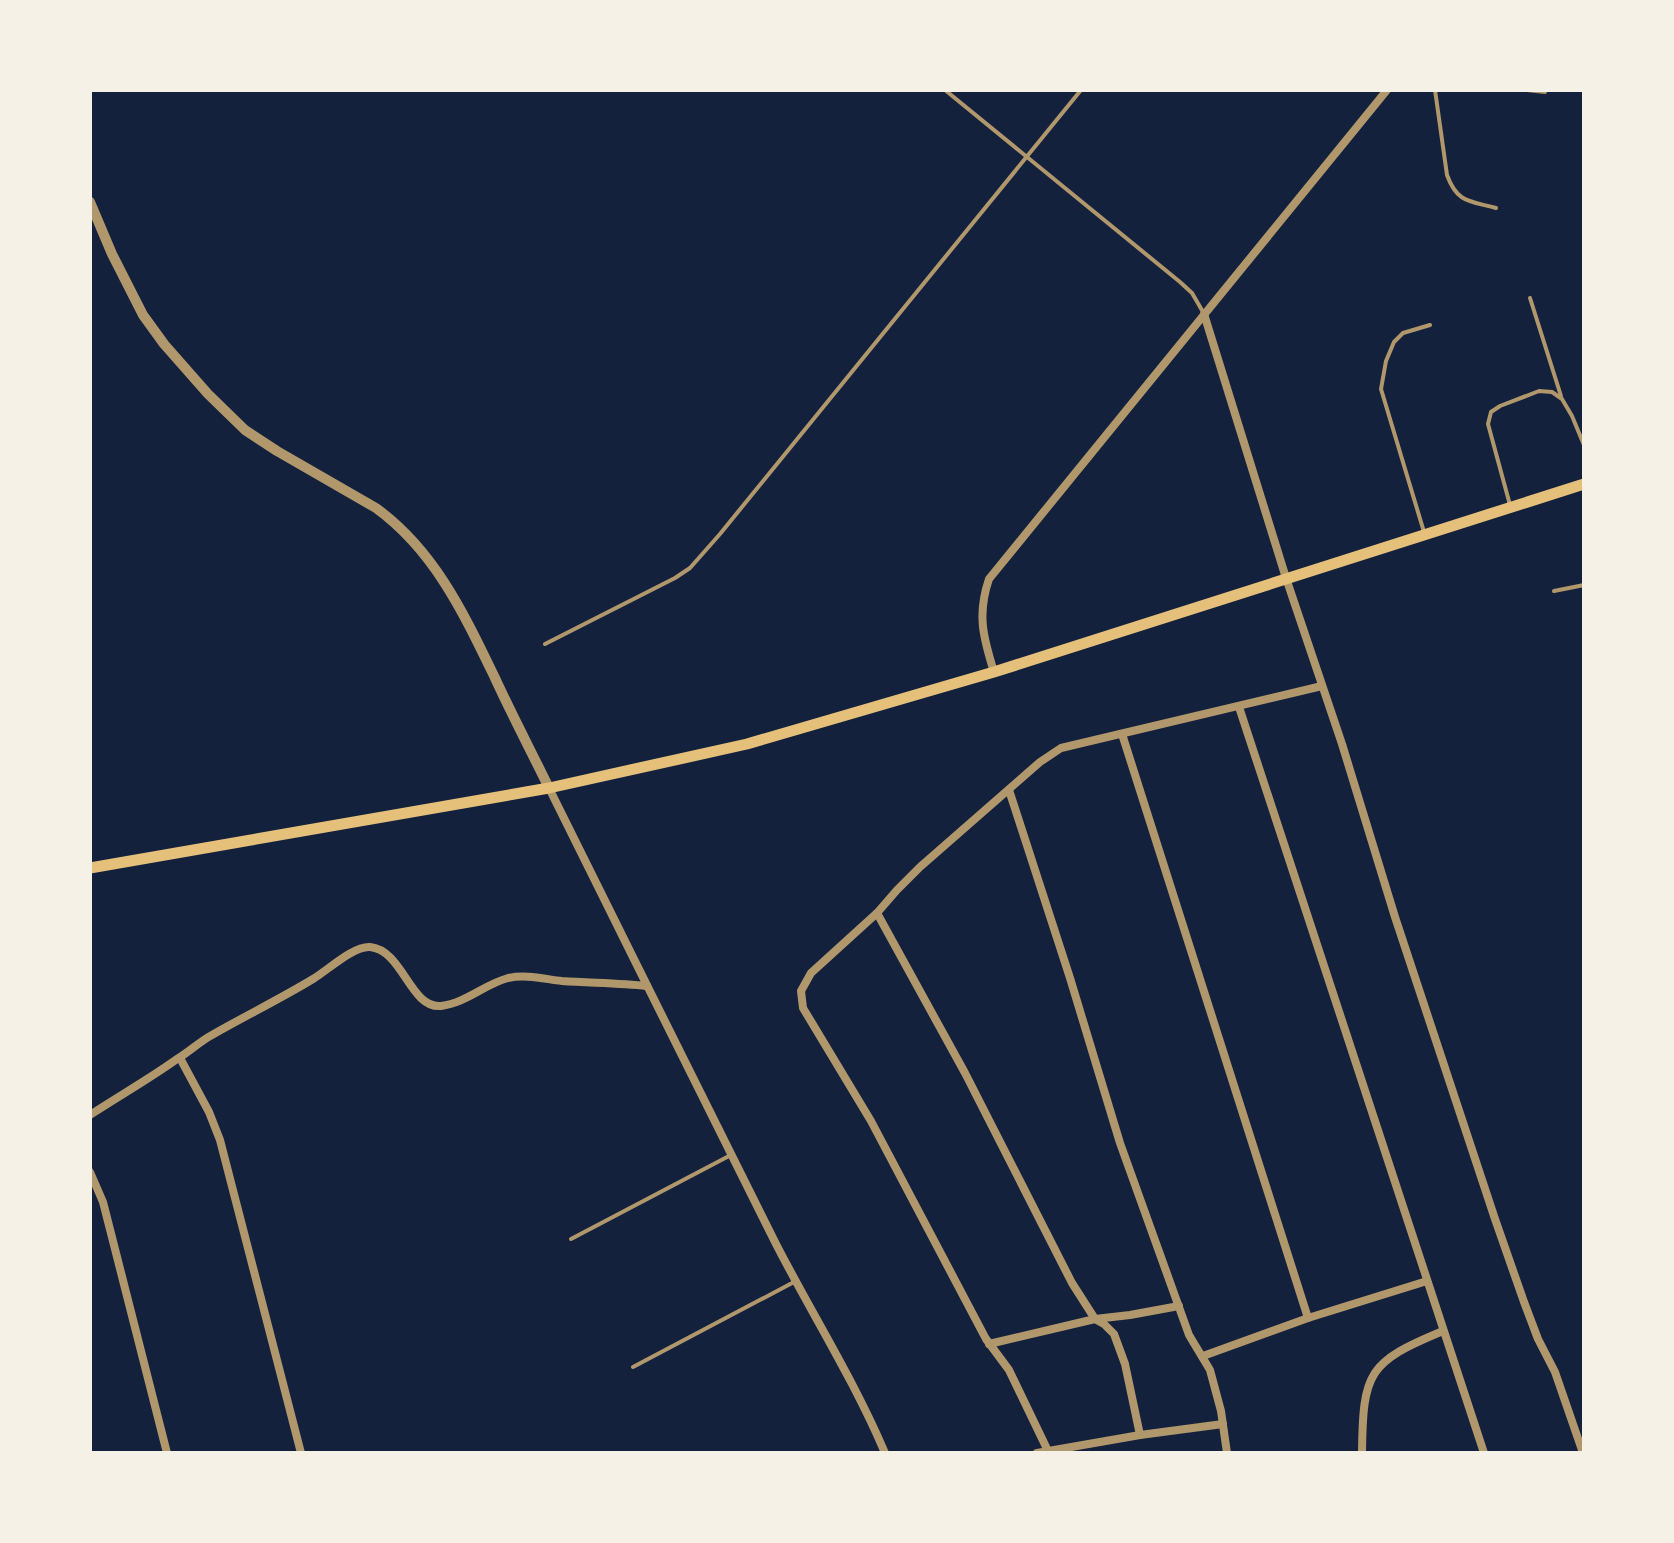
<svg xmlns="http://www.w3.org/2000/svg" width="1674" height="1543" viewBox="0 0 1674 1543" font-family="Helvetica,sans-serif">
<rect width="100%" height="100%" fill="#14213d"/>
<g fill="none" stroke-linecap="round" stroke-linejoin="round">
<!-- service -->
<g stroke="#b1986c" stroke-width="4">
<path d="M945,90L1180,282L1192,293L1203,312"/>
<path d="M1435,90L1447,175C1457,203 1470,201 1496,208"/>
<path d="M1527,90L1545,92"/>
<path d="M1530,298L1561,396"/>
<path d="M1510,505L1488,424L1491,412L1500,406L1539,391L1552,392L1562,399L1572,416L1584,445"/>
<path d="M1424,532L1381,389L1386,361L1394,342L1403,333L1430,325"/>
<path d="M1554,591L1584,585"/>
<path d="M545,644L675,578L690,568L720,534L1081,90"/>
<path d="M571,1239L729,1156"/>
<path d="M633,1367L794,1282"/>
</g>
<!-- minor -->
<g stroke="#b1986c" stroke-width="8">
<path d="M1204,314L1286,578L1342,744L1395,917L1495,1219L1524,1302L1538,1339L1555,1372L1583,1453"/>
<path d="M994,672C983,637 977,614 989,579L1387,90"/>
<path d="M1239,707L1484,1453"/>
<path d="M1122,734L1308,1318"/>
<path d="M549,788C625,940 699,1092 776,1244C812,1314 854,1380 885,1453"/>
<path d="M1009,790L1070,978L1120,1143L1189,1335L1210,1370L1221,1411L1227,1453"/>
<path d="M877,913L965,1073L1072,1283L1095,1319L1104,1324L1114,1334L1125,1364L1140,1435"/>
<path d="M180,1058L209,1112L220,1140L301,1453"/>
<path d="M90,1115C119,1096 149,1079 177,1059C189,1052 199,1042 212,1035C245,1016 280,999 313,979C328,970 353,946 370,947C403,950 410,1009 441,1006C466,1003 485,984 508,978C526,974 544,979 562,981C591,983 619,983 647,986"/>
<path d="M90,1172L103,1202L167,1453"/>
<path d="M989,1344L1095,1319L1130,1315L1179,1306"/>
<path d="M1203,1356L1308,1318L1427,1281"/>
<path d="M1048,1451L1009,1370L986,1339L871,1121L803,1008L801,991L811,973L877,913L897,890L920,867L1040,762L1061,748L1322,686"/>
<path d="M1037,1453L1140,1435L1223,1424"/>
<path d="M1362,1453C1363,1372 1368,1362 1443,1331"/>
</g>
<!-- tertiary -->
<path stroke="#b1986c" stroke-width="10" d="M90,202L112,254L143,315L164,344L208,394L245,430L277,451L376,508C435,551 464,614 495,678C512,715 531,751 549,788"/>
<!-- secondary -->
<path stroke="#e5c07b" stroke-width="11" d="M90,868L549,788L747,744L994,672L1584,484"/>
</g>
<!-- border -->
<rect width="1674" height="1543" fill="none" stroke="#f6f1e7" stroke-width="184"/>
</svg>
